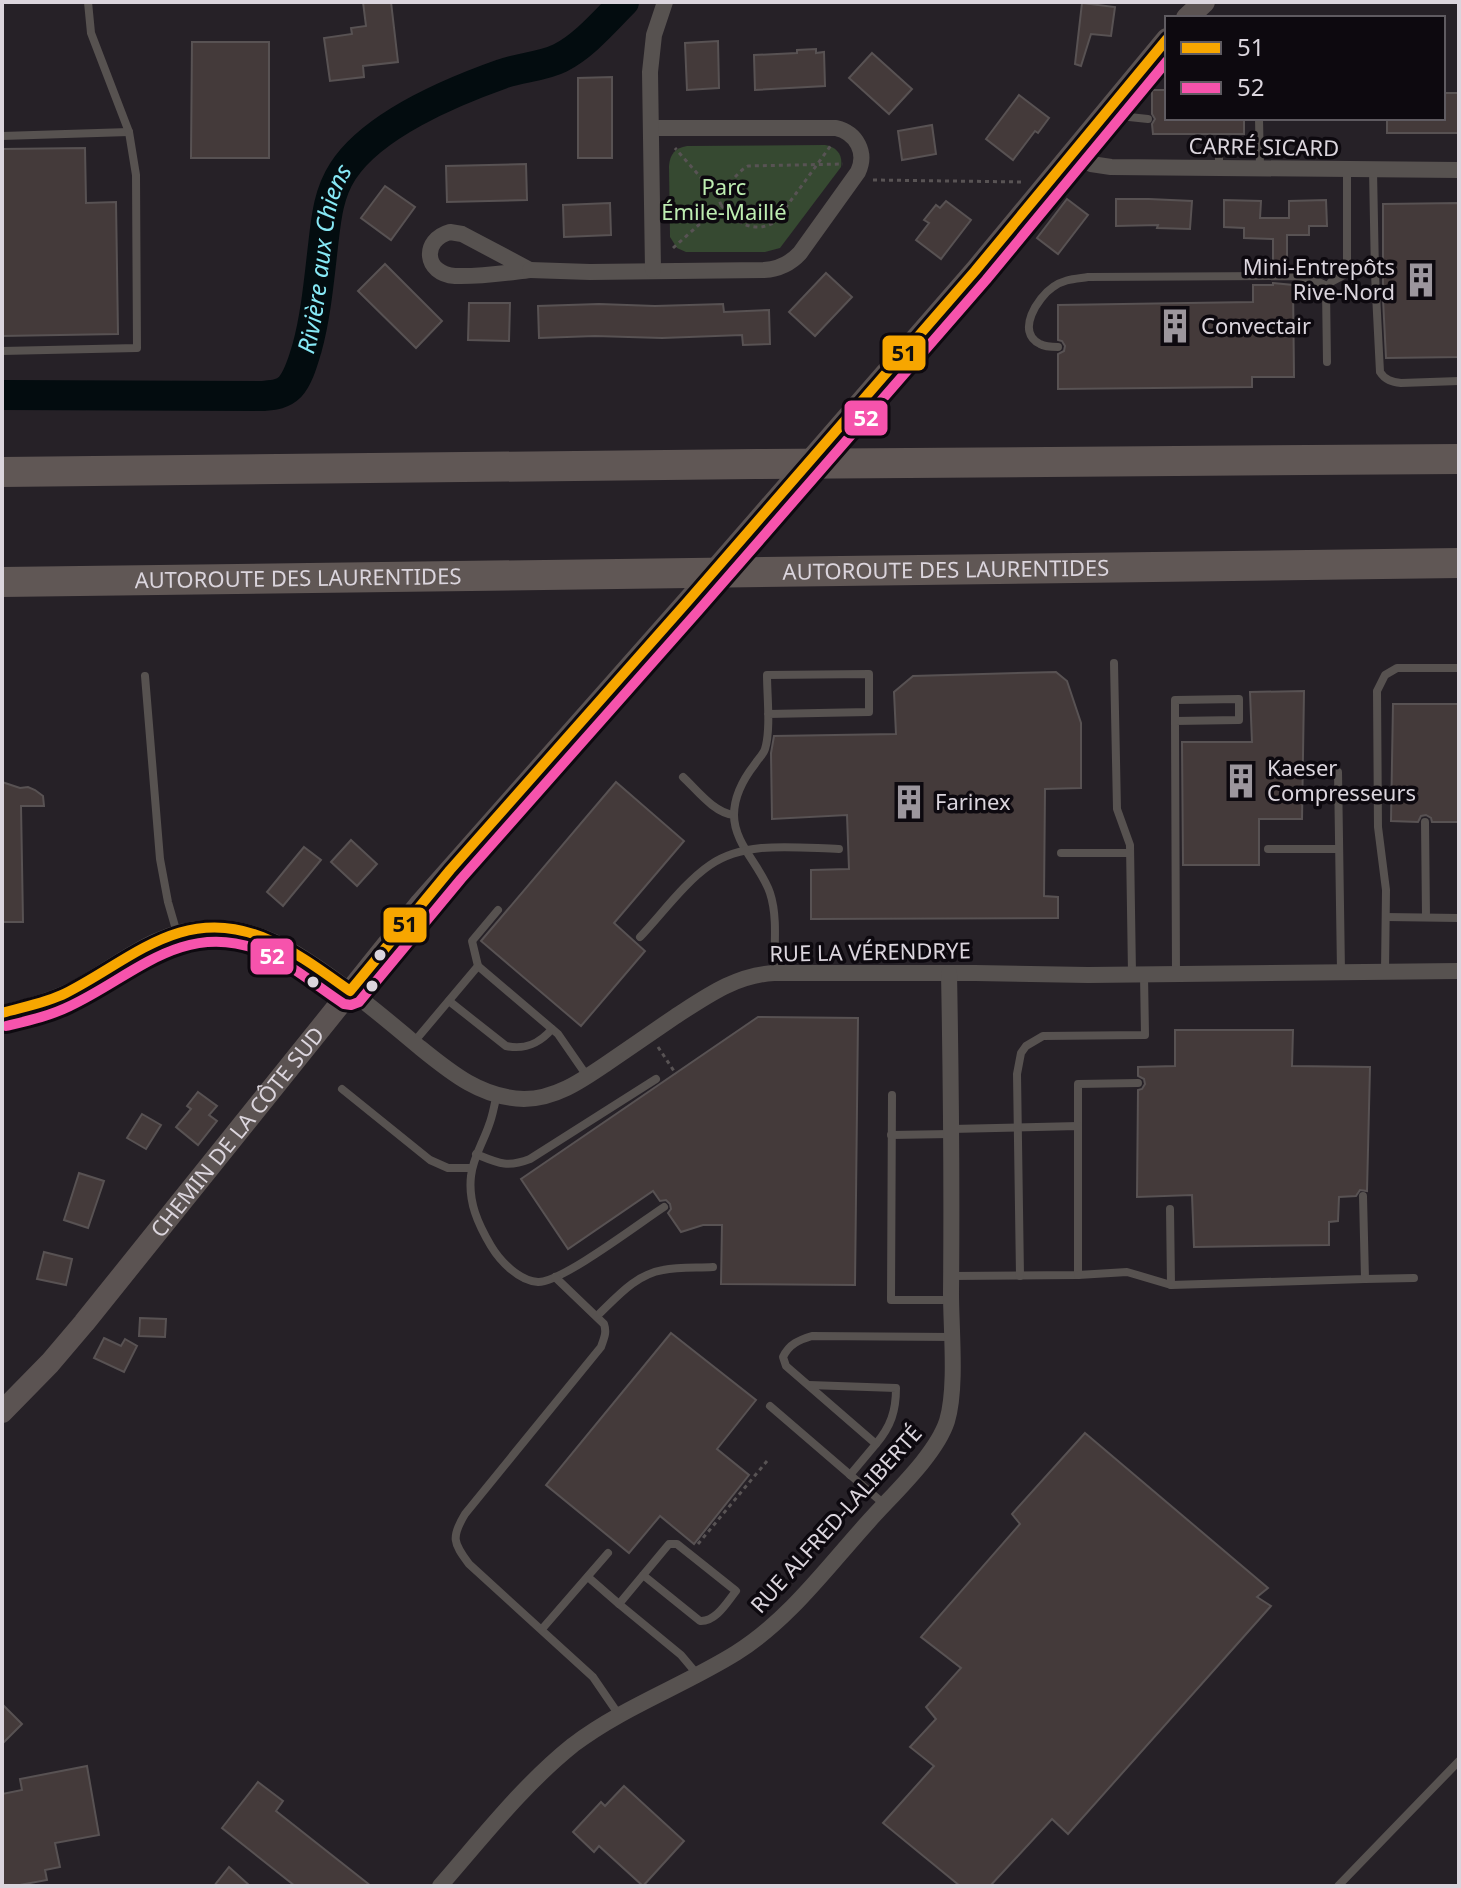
<svg xmlns="http://www.w3.org/2000/svg" width="1461" height="1888" viewBox="0 0 1461 1888" font-family="'Noto Sans',sans-serif">
<rect width="100%" height="100%" fill="#262127"/>
<!-- green -->
<path fill="#364931" d="M825,145C837,147 843,155 841,167L780,248L765,252H686L677,248L670,237L669,166C670,154 675,148 687,146Z"/>
<g fill="none" stroke-linecap="round" stroke-linejoin="round">
<!-- river -->
<path stroke="#030c0f" stroke-width="30" id="s1" d="M2,395L262,396C272,395 282,395 290,387C299,377 303,361 307,348C316,315 319,280 323,246C326,220 328,194 343,171C373,125 451,92 502,74C520,67 542,67 560,58C584,46 605,21 624,2"/>
</g>
<!-- building -->
<g fill="#443a3a" stroke="#585253" stroke-width="2">
<path d="M363,2H391L398,62L363,66L364,77L330,81L324,38L352,34L351,28L366,26Z"/>
<path d="M1082,3L1115,7L1111,36L1091,34L1081,66L1075,64Z"/>
<path d="M718,41L719,88L687,90L685,43Z"/>
<path d="M192,42H269V158H191Z"/>
<path d="M816,49V53L824,52L825,86L755,90L754,55L797,53V50Z"/>
<path d="M872,53L912,89L889,114L849,78Z"/>
<path d="M612,77V158H578V78Z"/>
<path d="M1152,90H1167V118H1244V134H1153L1152,124L1155,119L1152,114Z"/>
<path d="M1443,93H1459V133H1387V118H1443Z"/>
<path d="M1019,95L1049,118L1038,133L1035,131L1013,160L986,139Z"/>
<path d="M932,125L936,154L902,160L898,131Z"/>
<path d="M85,148L86,203L116,202L118,334L2,336V149Z"/>
<path d="M526,164L527,200L447,202L446,166Z"/>
<path d="M385,186L415,207L391,240L361,218Z"/>
<path d="M1067,199L1088,215L1058,254L1037,238Z"/>
<path d="M1116,199H1149L1192,201L1190,229L1157,228L1158,225L1116,226Z"/>
<path d="M1224,200L1261,201L1260,218H1289V201L1326,200L1327,226H1309V235H1287V269H1273V239L1244,238V228L1224,227Z"/>
<path d="M946,201L971,220L941,259L916,240L929,223L924,220L936,205L940,208Z"/>
<path d="M610,203L611,235L564,237L563,205Z"/>
<path d="M1459,203V357L1386,358L1383,299V204Z"/>
<path d="M385,264L442,321L416,348L358,291Z"/>
<path d="M826,273L852,297L815,336L789,312Z"/>
<path d="M1273,283L1293,285L1294,377H1252V387L1058,389V354L1064,351L1065,346L1062,341L1058,340V305L1253,302V285H1273Z"/>
<path d="M469,303H510L509,341L468,340Z"/>
<path d="M599,304L655,306L723,304L724,312L769,310L770,344L743,345L742,335L662,338L595,336L539,338L538,306Z"/>
<path d="M1056,672L1067,681L1081,723V788L1045,789L1044,896L1058,897V918L811,919V870L849,869L847,815L772,819L771,753L774,736L896,734L894,692L913,676Z"/>
<path d="M1304,691L1302,819H1259V865H1183L1182,742H1252L1250,692Z"/>
<path d="M1393,704H1459V822H1432L1431,818L1426,815L1421,816L1418,822L1391,821Z"/>
<path d="M2,782L20,788L28,787L35,790L43,796L44,806H21L23,922H2Z"/>
<path d="M616,782L684,841L614,923L645,951L581,1026L481,941Z"/>
<path d="M351,840L377,864L357,886L331,862Z"/>
<path d="M304,847L321,860L283,906L267,892Z"/>
<path d="M758,1017L858,1018L855,1285L721,1284L722,1225H703L681,1232L668,1213L671,1209L670,1204L666,1200L660,1201L653,1191L568,1249L521,1179Z"/>
<path d="M1175,1030H1293L1292,1066L1370,1067L1367,1191L1360,1190L1356,1196L1339,1197L1338,1221L1329,1222V1245L1194,1247L1192,1195L1137,1197L1138,1090L1142,1089L1145,1084L1144,1079L1138,1076V1067L1175,1066Z"/>
<path d="M198,1092L217,1106L209,1115L217,1121L198,1145L176,1127L191,1109L187,1106Z"/>
<path d="M142,1114L161,1125L146,1149L127,1138Z"/>
<path d="M79,1173L104,1181L88,1228L64,1220Z"/>
<path d="M44,1252L72,1259L66,1285L37,1279Z"/>
<path d="M140,1318L166,1319L165,1337L139,1336Z"/>
<path d="M671,1333L756,1400L717,1449L749,1475L694,1544L660,1516L629,1553L546,1485Z"/>
<path d="M104,1338L121,1346L125,1339L137,1346L124,1372L94,1358Z"/>
<path d="M1085,1433L1268,1588L1257,1597L1271,1606L1068,1834L1052,1819L990,1886H960L883,1823L934,1766L910,1747L936,1719L926,1707L961,1668L921,1637L1020,1524L1012,1514Z"/>
<path d="M2,1704L22,1724L2,1744Z"/>
<path d="M87,1766L99,1835L55,1843L60,1867L45,1870L47,1880L14,1886H2V1794L22,1790L20,1779Z"/>
<path d="M258,1782L283,1801L276,1811L371,1886H295L222,1828Z"/>
<path d="M624,1786L684,1841L643,1886L599,1846L594,1852L573,1832L601,1802L605,1806Z"/>
<path d="M229,1867L250,1886H214Z"/>
</g>
<g fill="none" stroke-linecap="round" stroke-linejoin="round">
<!-- path -->
<g stroke="#585354" stroke-width="3" stroke-dasharray="4 4" stroke-linecap="butt">
<path d="M873,180L1025,182"/>
<path d="M718,194L742,170L748,166L843,164"/>
<path d="M721,205C735,223 756,235 776,221L832,144"/>
<path d="M673,248L721,205L718,197L675,148"/>
<path d="M658,1047L676,1074"/>
<path d="M698,1544L767,1461"/>
</g>
<!-- lane -->
<g stroke="#575250" stroke-width="8">
<path d="M1113,105L1129,117L1148,119"/>
<path d="M1259,118L1260,168"/>
<path d="M2,136L129,132"/>
<path d="M1219,144V168"/>
<path d="M1373,170L1375,274L1380,372C1385,380 1392,382 1401,383L1459,381"/>
<path d="M1058,347C1052,347 1045,347 1040,344C1015,332 1038,297 1053,287C1064,279 1075,279 1088,277L1296,276L1314,280L1327,286"/>
<path d="M2,351L137,348L136,175L129,132L91,33L88,2"/>
<path d="M1327,362L1326,289L1331,282L1344,275L1347,264V169"/>
<path d="M1114,663L1117,809L1130,845L1132,974"/>
<path d="M145,676L160,859L168,902L177,933"/>
<path d="M768,714L869,712V674L767,675C767,695 771,730 765,749C763,755 758,759 755,764C744,778 734,797 734,815C734,844 761,866 770,893C778,917 774,947 774,973"/>
<path d="M1175,721L1239,720V699L1175,700V721L1176,974"/>
<path d="M1338,772L1341,972"/>
<path d="M683,777C697,790 714,813 734,815"/>
<path d="M1425,822L1426,917"/>
<path d="M1268,849H1339"/>
<path d="M1061,853H1130"/>
<path d="M1386,917L1459,918"/>
<path d="M640,937C661,915 685,882 710,865C746,840 798,848 839,849"/>
<path d="M478,966L472,941L498,910"/>
<path d="M1385,971L1386,890L1378,827L1377,691L1385,675L1397,668H1459"/>
<path d="M449,1001L506,1046C525,1050 539,1044 552,1029"/>
<path d="M414,1042L478,966L558,1034L587,1076"/>
<path d="M342,1089L430,1160L448,1168H472"/>
<path d="M497,1095C494,1105 493,1115 489,1125C483,1143 473,1157 471,1176C468,1202 478,1224 491,1246C500,1261 519,1281 538,1282C561,1283 641,1222 664,1207"/>
<path d="M892,1095L891,1300H951"/>
<path d="M1078,1126V1084L1138,1083"/>
<path d="M951,1129L1078,1126V1275L951,1276"/>
<path d="M891,1135L951,1134"/>
<path d="M476,1154C498,1163 507,1168 530,1159L656,1079"/>
<path d="M1170,1209L1171,1285"/>
<path d="M1078,1275L1127,1272L1171,1285L1365,1279L1363,1196"/>
<path d="M1020,1276L1017,1074L1021,1053L1026,1046L1043,1036L1145,1035L1144,975"/>
<path d="M555,1277L604,1324C607,1333 604,1338 601,1347L465,1514C451,1537 453,1543 469,1564L593,1677L619,1715"/>
<path d="M1365,1279L1414,1278"/>
<path d="M597,1316C616,1298 636,1274 663,1270C679,1267 697,1268 713,1267"/>
<path d="M809,1385L896,1388C896,1411 891,1426 876,1444"/>
<path d="M770,1406L884,1504"/>
<path d="M850,1475L876,1444L786,1366L783,1357C789,1344 799,1340 812,1336L952,1337"/>
<path d="M643,1575L700,1621C716,1622 727,1602 736,1591L677,1544H669L619,1604L681,1655L697,1674"/>
<path d="M588,1577L619,1604"/>
<path d="M542,1629L608,1553"/>
<path d="M1338,1886L1459,1761"/>
</g>
<!-- street -->
<g stroke="#575250" stroke-width="16">
<path d="M1071,153L1091,164L1111,167L1459,170"/>
<path d="M450,232L462,234L530,270C505,273 480,277 455,276C424,274 421,240 450,232Z"/>
<path d="M530,270L590,272L764,270C779,269 790,264 800,253L858,172C867,153 857,133 836,128H652"/>
<path d="M653,270L650,72L654,35L665,2"/>
<path d="M2,1013C28,1007 53,1000 76,988C118,965 157,930 207,928C258,925 298,953 338,982C366,1002 392,1024 418,1046C450,1072 481,1098 524,1099C555,1099 581,1081 606,1064C629,1048 653,1032 676,1016C707,996 736,975 774,973H975L1088,975L1459,971"/>
<path d="M440,1886C482,1838 523,1785 573,1745C623,1707 683,1686 736,1653C789,1620 828,1566 869,1521C893,1494 936,1455 947,1421C957,1388 951,1329 951,1294C952,1187 951,1080 949,973"/>
</g>
<!-- secondary -->
<g stroke="#5b5352" stroke-width="22">
<path d="M1187,18L1204,2"/>
<path id="s2" d="M2,1412L50,1363L84,1323L421,903L688,601L975,271L1167,39"/>
</g>
<!-- highway -->
<g stroke="#605755" stroke-width="30">
<path d="M2,472L756,464L1459,459"/>
<path id="s3" d="M2,582L1459,563"/>
</g>
<!-- bus-1 casing -->
<g stroke="#0d090f" stroke-width="16">
<path id="bus-1" d="M2,1013C23,1007 46,1003 66,993C131,960 182,905 262,937C294,950 322,971 350,991L450,870L688,601L975,271L1167,39"/>
</g>
<!-- bus-2 casing -->
<g stroke="#0d090f" stroke-width="16">
<path id="bus-2" d="M6,1026C27,1021 50,1016 70,1006C132,977 181,922 256,949C289,962 315,985 344,1004L351,1005L359,1002L461,879L699,610L986,280L1167,61"/>
</g>
<!-- bus-1 -->
<use href="#bus-1" stroke="#f7a600" stroke-width="10"/>
<!-- bus-2 -->
<use href="#bus-2" stroke="#f653ac" stroke-width="10"/>
</g>
<!-- icons -->
<defs>
<g id="building-bare" transform="scale(2.76)"><path d="M-4-6H4V6H1V3H-1V6H-4ZM-2.5-4.3h1.7v1.8h-1.7ZM.8-4.3h1.7v1.8H.8ZM-2.5-1h1.7V.8h-1.7ZM.8-1h1.7V.8H.8Z" fill="#9c969d" stroke="#0d090f" stroke-width="2.5" paint-order="stroke"/></g>
</defs>
<g fill-rule="evenodd">
<use href="#building-bare" x="1421" y="280"/>
<use href="#building-bare" x="1175" y="326"/>
<use href="#building-bare" x="1241" y="781"/>
<use href="#building-bare" x="909" y="802"/>
</g>
<!-- markers -->
<g fill="#dbd5dd" stroke="#0d090f" stroke-width="3">
<circle cx="380" cy="955" r="7"/>
<circle cx="313" cy="982" r="7"/>
<circle cx="372" cy="986" r="7"/>
</g>
<g text-anchor="middle" stroke-width="7" stroke-linejoin="round" paint-order="stroke">
<!-- street labels -->
<g font-size="22" fill="#dbd5dd" stroke="#0d090f">
<text transform="translate(1264 147) rotate(1)" y="8">CARRÉ SICARD</text>
<text dy="8" stroke="none"><textPath href="#s3" startOffset="944">AUTOROUTE DES LAURENTIDES</textPath></text>
<text dy="8" stroke="none"><textPath href="#s3" startOffset="296">AUTOROUTE DES LAURENTIDES</textPath></text>
<text transform="translate(870 952) rotate(-1)" y="8">RUE LA VÉRENDRYE</text>
<text dy="8" stroke="none"><textPath href="#s2" startOffset="366">CHEMIN DE LA CÔTE SUD</textPath></text>
<text transform="translate(836 1519) rotate(-48)" y="8">RUE ALFRED-LALIBERTÉ</text>
</g>
<!-- park labels -->
<g font-size="22" fill="#bdecb1" stroke="#0d090f">
<text x="724" y="195">Parc<tspan x="724" dy="25">Émile-Maillé</tspan></text>
</g>
<!-- poi labels -->
<g font-size="22" fill="#dbd5dd" stroke="#0d090f" text-anchor="start">
<text x="1395" y="275" text-anchor="end">Mini-Entrepôts<tspan x="1395" dy="25">Rive-Nord</tspan></text>
<text x="1201" y="334">Convectair</text>
<text x="1267" y="776">Kaeser<tspan x="1267" dy="25">Compresseurs</tspan></text>
<text x="935" y="810">Farinex</text>
</g>
<!-- water labels -->
<g font-size="24" font-style="italic" fill="#87e9f6" stroke="#0d090f">
<text dy="8" stroke="none"><textPath href="#s1" startOffset="424">Rivière aux Chiens</textPath></text>
</g>
</g>
<g stroke="#0d090f" stroke-width="3">
<rect x="881" y="334" width="46" height="38" rx="8" fill="#f7a600"/>
<rect x="843" y="399" width="46" height="38" rx="8" fill="#f653ac"/>
<rect x="382" y="906" width="46" height="38" rx="8" fill="#f7a600"/>
<rect x="249" y="937" width="46" height="39" rx="8" fill="#f653ac"/>
</g>
<g font-size="22" text-anchor="middle" font-weight="bold" fill="#fff">
<text x="866" y="426">52</text>
<text x="272" y="964">52</text>
</g>
<g font-size="22" text-anchor="middle" font-weight="bold" fill="#111">
<text x="904" y="361">51</text>
<text x="405" y="932">51</text>
</g>
<!-- border -->
<rect width="1461" height="1888" fill="none" stroke="#dbd5dd" stroke-width="8"/>
<!-- legend -->
<rect x="1165" y="16" width="280" height="104" fill="#0d090f" stroke="#5f5b61" stroke-width="2"/>
<rect x="1181" y="42" width="40" height="12" fill="#f7a600" stroke="#5f5b61" stroke-width="2"/>
<text x="1237" y="56" font-size="24" fill="#dbd5dd">51</text>
<rect x="1181" y="82" width="40" height="12" fill="#f653ac" stroke="#5f5b61" stroke-width="2"/>
<text x="1237" y="96" font-size="24" fill="#dbd5dd">52</text>
</svg>
